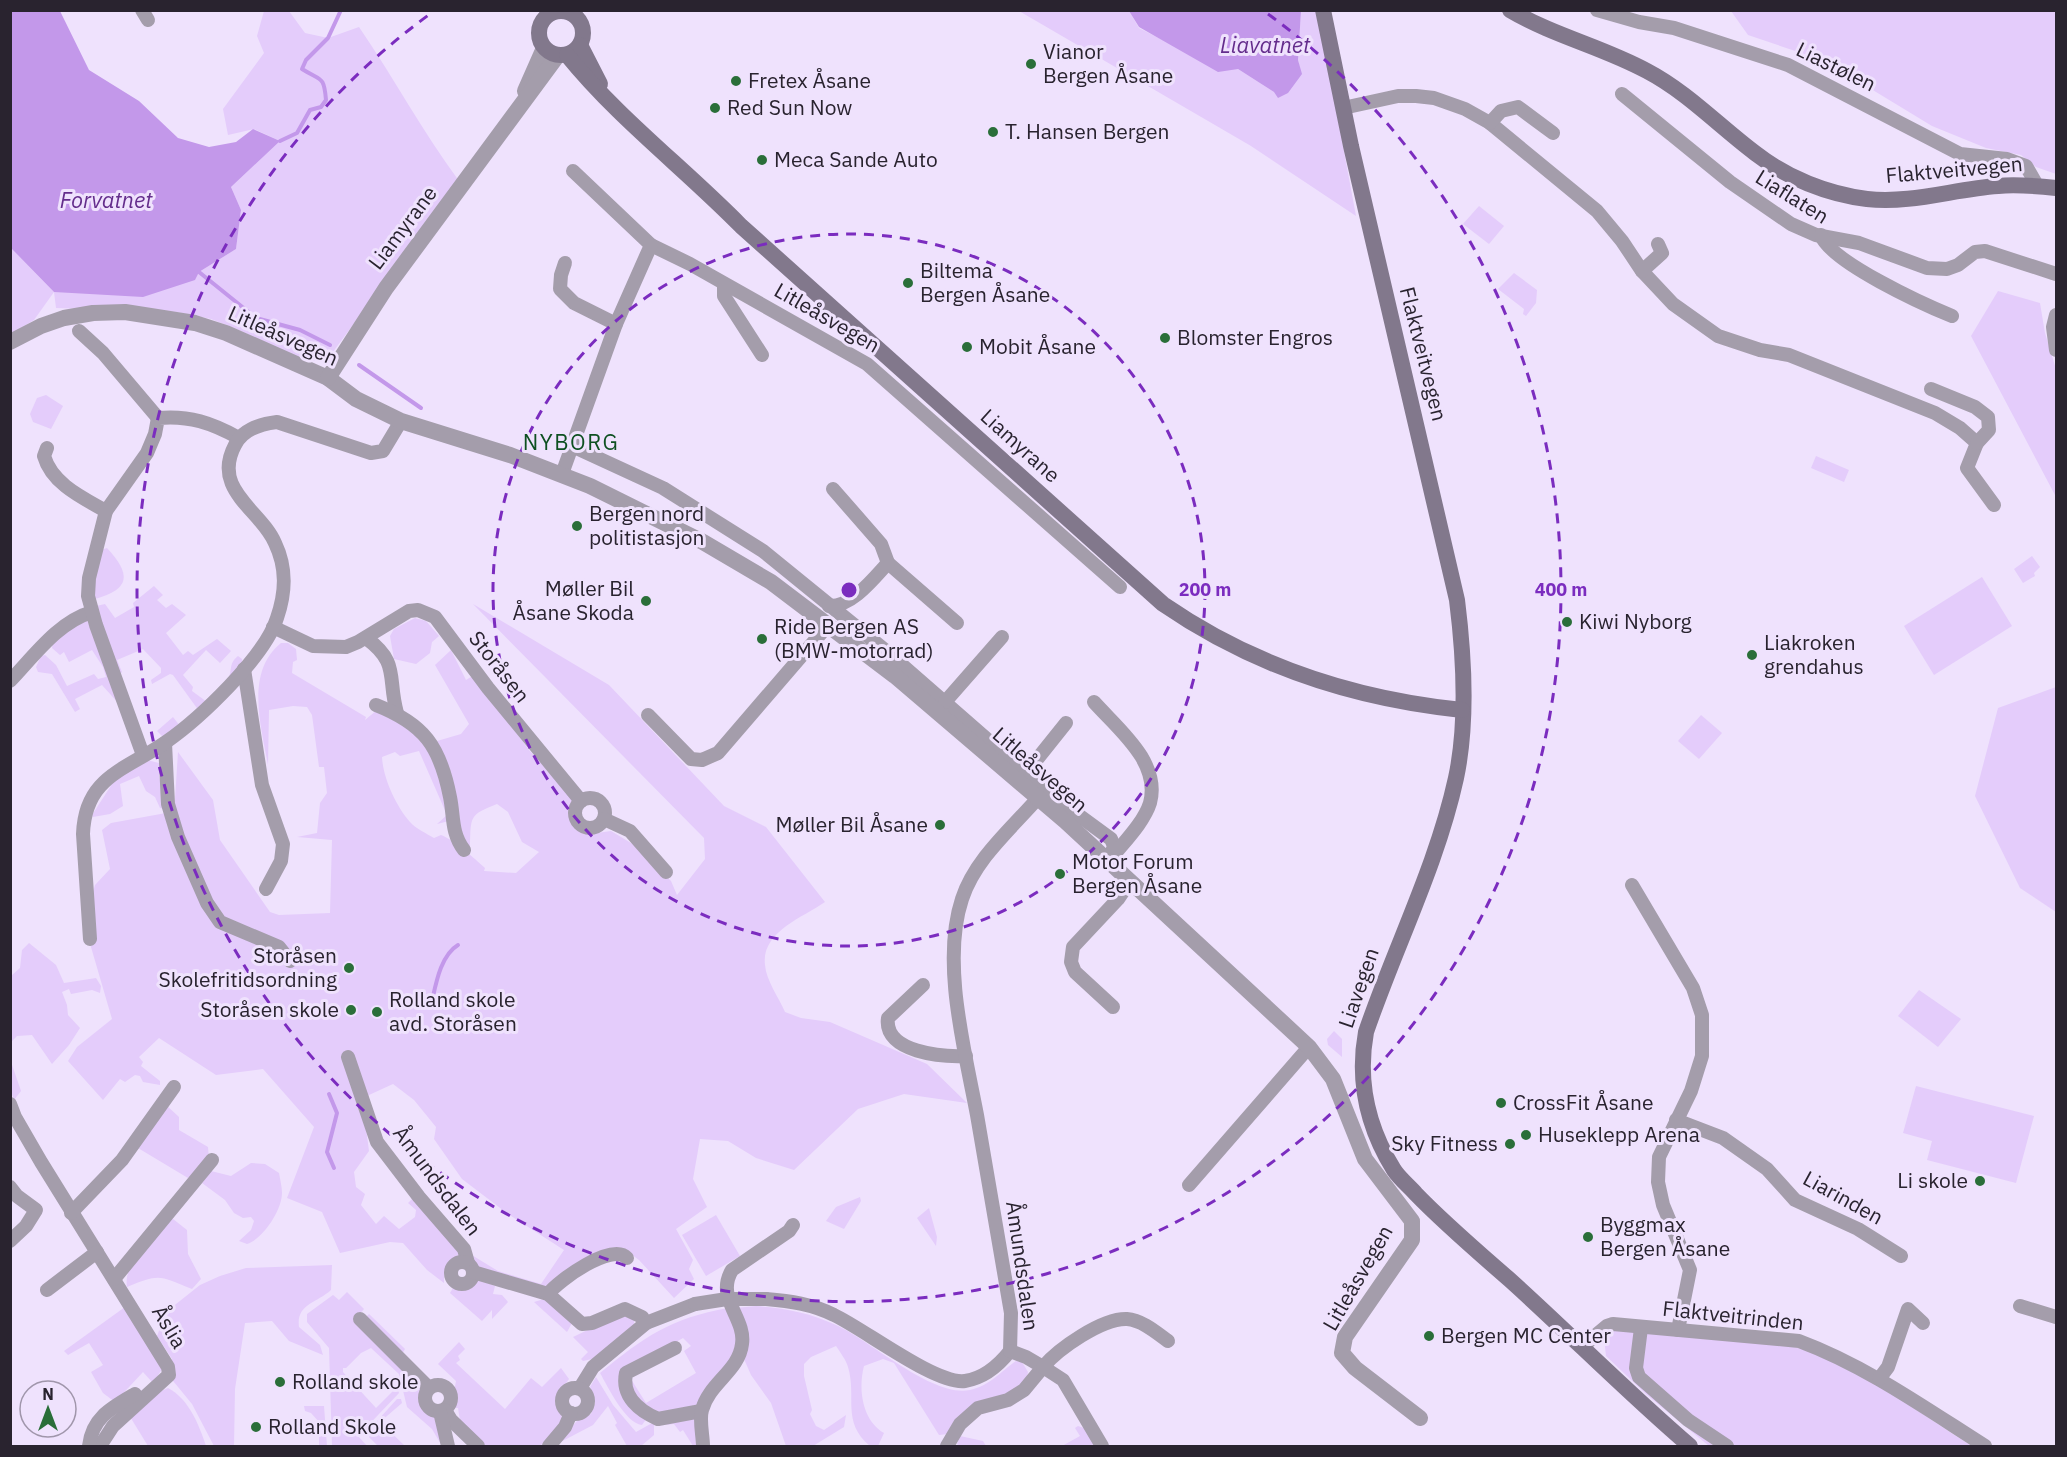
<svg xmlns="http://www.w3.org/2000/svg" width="2067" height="1457" viewBox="0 0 2067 1457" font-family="'IBM Plex Sans',sans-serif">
<rect width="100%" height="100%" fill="#efe2fd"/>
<!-- green -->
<g fill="#e4ccfb">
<path d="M264,11H289L305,33L328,38L359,27C394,78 422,131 459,181L330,356L316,361L302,360L241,331L211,319L177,312L56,308L54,292L34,320L11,334V248L54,292L199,272L236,249L241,210L231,187L280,141L254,129L228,135L223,109L264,53L257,36Z"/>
<path d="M1019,11H1129L1139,28L1177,47L1238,69L1274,92L1301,74L1298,60L1301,11H1318L1356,216L1251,146Z"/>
<path d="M1731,11H2056V174L2036,167L2021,155L1986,148L1932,126L1825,61L1748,35Z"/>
<path d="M1479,206L1504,226L1489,244L1463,224Z"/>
<path d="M1514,273L1537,290L1536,303L1526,316L1523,314L1524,309L1498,289Z"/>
<path d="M1998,291L2040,303L2045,333L2056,369V497L1971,336Z"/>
<path d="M46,395L63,406L51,429L33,422L30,414L37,398Z"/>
<path d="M1816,456L1849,470L1844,482L1811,468Z"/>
<path d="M107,548C131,574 131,589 95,599L91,585L101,550Z"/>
<path d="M2032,556L2040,567L2034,573L2035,576L2023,583L2014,569Z"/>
<path d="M1982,577L2012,626L1934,675L1904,626Z"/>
<path d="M154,586L163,595L157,600L166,608L172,604L186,615L166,633L183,655L188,651L193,655L217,639L231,651L220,663L206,650L183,675L193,687L192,691L207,702C213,695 224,687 228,679C233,670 228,664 238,656L242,659L243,665L199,711L173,675L170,674L152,684L151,680L161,673V668L143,649L117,660L122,672L119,675L96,606L105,604L115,618L134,607L133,603Z"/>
<path d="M473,604L609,685L724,806L766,827L825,902C802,918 761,932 765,965C766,980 779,998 785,1012L801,1018L830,1022L927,1064L967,1103L904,1094L858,1109L794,1170L756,1158L728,1141L700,1139L693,1179L707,1207L676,1229L693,1260L689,1269L694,1279L674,1298L639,1260L624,1249L547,1289L477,1268L470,1254L498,1271L541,1284L564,1250L508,1214L462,1179L434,1139L436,1127L414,1100L393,1084L369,1095L363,1105L369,1151L354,1172L356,1187L365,1194L361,1205L376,1224L384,1216L399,1229L415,1217L416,1210L408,1203L414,1197L461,1254C446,1260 444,1267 444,1283L427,1270L403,1243L390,1242L340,1253L322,1212L287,1198L314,1127L263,1069L216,1075L159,1038L139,1057L143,1062L141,1066L160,1081V1085L143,1082L140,1076L135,1075L125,1082L120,1079L103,1100L68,1061L77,1047L112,1019L84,923L95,885L110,869L102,830L111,823L166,813L174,815L178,752L213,800L220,840L270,912L279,915L330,913L332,840L297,837L317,833L320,803L327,793L324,767H319L312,715L307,707L293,706L269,710L268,765C261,726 245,672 281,643H288L296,649L297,660L293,662L292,673L366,717L365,720L377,710L402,723L431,747L450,810L449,821L437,824L447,815L419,751L400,756L395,752L382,757C383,778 396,806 410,822C416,829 426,833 434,838L441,835C454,840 474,858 485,868L484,871L516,873L539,852L522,842L508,812L497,804C469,815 471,816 470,846L465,845L437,741L461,734L469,724L435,665L451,650L466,680L474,675L529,750L576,801L572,817L579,830L597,833L611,831L636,846L671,881L677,895L705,859L704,838Z"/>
<path d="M415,618L426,621L439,636L432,642L430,653L416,664L394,659L390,636L394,629Z"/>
<path d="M88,619L120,705L102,685L75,699L80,709L75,712L52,674L38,672L36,667L41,656L45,655L56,665L67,686L94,674L98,679L106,677L103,667L92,650L69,662L64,652L60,655L52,648L53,640Z"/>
<path d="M2056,687V912L2020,888L1975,796L1998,708Z"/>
<path d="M1701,715L1722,733L1699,759L1678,741Z"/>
<path d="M173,717L180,726L163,737L157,731Z"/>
<path d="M147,760L159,763L161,767L159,774L164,809L160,808L155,797L146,791L139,776L120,784L123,806L110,814L93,817L92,815L114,781Z"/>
<path d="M29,943L56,965L64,983L96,978L101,986L100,993L92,990L71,994L69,989L62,992L67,1005L68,1015L80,1028L69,1045L52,1064L32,1035L17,1036L11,1042V976L20,968L22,950Z"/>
<path d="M1919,990L1961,1019L1938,1047L1898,1016Z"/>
<path d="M1334,1031L1342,1039V1057L1328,1045L1327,1039Z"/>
<path d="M10,1059L21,1091L14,1100L11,1092Z"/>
<path d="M1916,1086L2034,1116L2016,1183L1927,1160L1932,1141L1903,1133Z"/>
<path d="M166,1105L179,1117V1130L208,1147L209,1159L188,1178L138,1148Z"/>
<path d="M251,1163L265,1164L279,1173C280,1179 282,1187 282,1193C282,1210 263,1239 247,1244L239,1241L251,1230L254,1221L251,1217L243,1218L234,1213L225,1200L202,1183L211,1171L231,1176Z"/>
<path d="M860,1197L861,1201L844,1229L826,1221L836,1207Z"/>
<path d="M929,1208L937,1237L936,1246L917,1218Z"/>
<path d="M716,1215L740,1256L706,1276L682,1235Z"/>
<path d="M173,1219L187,1230L188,1254L201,1279L192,1289C159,1276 161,1273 127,1287C123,1263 151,1240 166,1222Z"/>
<path d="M332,1265L331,1290C317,1303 296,1304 299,1327L320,1345L323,1355L289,1341L272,1321L245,1323L235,1389L234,1446H214L192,1404L169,1376L168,1367L172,1359L157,1336L166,1312L200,1285L220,1276L246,1268Z"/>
<path d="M477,1279L495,1286L493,1294L502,1295L508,1302L492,1319V1310L482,1321L450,1293L453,1288L468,1287Z"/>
<path d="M347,1292L364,1309L356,1318L422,1389L421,1404L426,1413L436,1417L442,1446L432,1429L407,1407L399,1374L371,1348L361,1353L346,1368H343V1372L376,1408L397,1387L399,1393L358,1436L367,1446H332L329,1348L307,1322V1314L333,1295L339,1300Z"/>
<path d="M544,1299L572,1323L567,1332L534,1302Z"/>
<path d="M756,1306C785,1308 810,1313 836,1325C871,1341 933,1398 970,1390C991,1385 1000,1372 1016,1361L1022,1362L1028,1372L1026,1382L948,1434L939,1435L894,1363L883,1359L864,1366C858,1389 862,1420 884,1433L878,1446H870C841,1422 857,1397 848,1367C846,1360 840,1352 836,1346L811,1357L804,1364V1376L812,1410L810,1414L816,1426L824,1430L846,1415L844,1427L813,1446H786L771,1403L751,1375L744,1359L736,1308Z"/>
<path d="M125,1307L162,1369L153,1383L143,1372L115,1402L103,1393L91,1372L103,1365L89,1343L68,1355L64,1351Z"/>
<path d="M728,1308L736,1335V1358C728,1369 716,1376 708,1388C704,1395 703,1404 696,1408C672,1423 620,1413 629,1376L646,1403L696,1373L684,1351L691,1346L683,1338L623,1373C620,1394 632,1405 647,1418L642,1425C625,1423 608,1387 600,1373C644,1337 671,1318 728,1308Z"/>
<path d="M369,1314L405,1349L402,1354L365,1318Z"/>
<path d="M621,1314L634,1319V1326L592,1359L583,1361L581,1359L588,1352L573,1337Z"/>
<path d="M1614,1328L1794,1347C1852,1361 1920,1414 1972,1446H1709L1647,1395L1606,1356L1604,1338Z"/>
<path d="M459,1342L465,1349L458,1356L460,1360L456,1363L505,1409L531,1378L542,1387L561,1368L569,1379C549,1407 564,1400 562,1427L540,1446H486L461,1427L458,1408H451L456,1381L438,1364Z"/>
<path d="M596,1377L613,1405L636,1432L654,1422V1435L641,1446H627L615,1425L617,1423L608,1406L593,1425L553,1446L578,1420L591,1414L595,1403L590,1387Z"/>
<path d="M168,1388C189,1399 199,1425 206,1446H148L129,1415L148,1397Z"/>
<path d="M397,1399H401L402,1403L380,1422L405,1446H378L369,1437V1430Z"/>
<path d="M324,1406L327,1446H319V1422L311,1413L305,1411L304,1406Z"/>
<path d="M701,1411L703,1446H693L683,1430L680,1432L674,1424L665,1425Z"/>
<path d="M1078,1426L1084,1428L1097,1446H1062L1080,1436L1075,1428Z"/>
<path d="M960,1436L983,1441L986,1446H960L957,1444Z"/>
</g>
<!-- water -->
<g fill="#c398ea">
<path d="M11,10L60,11L89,70L139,101L178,138L209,147L236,142L253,129L280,141L231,187L241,210L236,249L199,272L195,280L143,297L54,292L11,248Z"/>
<path d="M1129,11H1301L1298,60L1302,74L1288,93L1278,98L1274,92L1238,69L1218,72L1139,27Z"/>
</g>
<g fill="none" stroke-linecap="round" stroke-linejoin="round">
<!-- stream -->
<g stroke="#c398ea" stroke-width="4">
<path d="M280,141L297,133L310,110L321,107L326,100C324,75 321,81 302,69L306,60L328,38L341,10"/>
<path d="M199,272L256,318L300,330L330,345"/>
<path d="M359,365L421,408"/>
<path d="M428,1005L432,1001C436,983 441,955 458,945"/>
<path d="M329,1094L337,1113L327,1152L334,1168"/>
</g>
<!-- minor -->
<g stroke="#a49dab" stroke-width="14">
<path d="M142,10L148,20"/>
<path d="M1597,10L1639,22L1674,28L1788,65L1960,154L2007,159L2026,166L2038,187"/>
<path d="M1622,94L1730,182L1791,224L1816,235L1859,243L1927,268L1947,269L1958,265L1975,252L1985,251L2056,274"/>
<path d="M1343,108L1398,96H1416L1434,98L1465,109L1490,123L1597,211L1622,241L1642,271L1673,304L1718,336L1760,350L1789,355L1935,413L1960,428L1977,443L1967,468L1994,505"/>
<path d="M1490,123L1501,111L1518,107L1553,133"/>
<path d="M1821,235C1830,262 1925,305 1952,316"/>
<path d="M651,245L690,264L867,364L1120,587"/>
<path d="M565,263L561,275L560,289L574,303L616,324"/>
<path d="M1642,271L1662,253L1658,244"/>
<path d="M724,285V296L762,355"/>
<path d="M2056,315L2053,327L2056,350"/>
<path d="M79,331L103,353L158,418"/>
<path d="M1931,389L1975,407L1988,417L1989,430L1977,443"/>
<path d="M574,447L663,488L763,551L886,651L1051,795L1111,839L1114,846L1109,860"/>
<path d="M47,448L44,456C52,484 83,498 106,511"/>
<path d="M562,474L616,324L651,245L573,171"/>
<path d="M888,563L957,623"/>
<path d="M829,606C852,607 874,578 888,563L881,544L833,489"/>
<path d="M273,627L313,646L346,647L358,642L409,611L418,610L435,617L488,688L581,801"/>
<path d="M366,638C400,663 387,677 397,713"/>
<path d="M244,669L262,785L283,844L281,861L266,889"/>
<path d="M10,681C34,656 58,622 92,612"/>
<path d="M945,702L1002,637"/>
<path d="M1094,702C1118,729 1161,762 1150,803C1144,822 1125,841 1113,856"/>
<path d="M376,705C424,724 440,746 450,797C454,816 451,833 464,850"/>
<path d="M648,715L691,759L702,760L718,753L829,624"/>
<path d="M165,743L168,804L178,837L207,903L220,922L279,947L290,961"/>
<path d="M143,755L96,625L88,596L89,578L106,511L147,453L155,434L158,418C189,415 212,423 239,438"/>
<path d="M1026,773L1066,723"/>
<circle cx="590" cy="813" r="15"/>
<path d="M604,819L630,831L666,872"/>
<path d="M1632,885L1693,988L1702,1015V1056L1691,1091L1659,1157L1658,1182L1663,1205L1690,1270L1678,1330"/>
<path d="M90,939L83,834C85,776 126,770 166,742C199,719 265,657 277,618C286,592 287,568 275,543C261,510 211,490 235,445C243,429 260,424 277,422L371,453L383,451L401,421"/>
<path d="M923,985L888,1018C883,1053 944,1057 966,1056"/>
<path d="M1113,1007L1075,972L1071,962L1073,947L1118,899L1130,881"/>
<path d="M348,1057L377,1142L419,1197L464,1249L468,1263"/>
<path d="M10,1104L15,1117L41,1162L168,1367L169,1375L113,1426L100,1446"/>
<path d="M1676,1120L1723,1138L1767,1169L1795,1200L1858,1229L1901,1256"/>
<path d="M1189,1185L1309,1047"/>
<path d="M10,1187L17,1196L36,1210L26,1226L10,1241"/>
<path d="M71,1213L122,1160L174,1087"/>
<circle cx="462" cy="1273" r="11"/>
<path d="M473,1272L548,1294L582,1324L592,1323L625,1309L642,1317L646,1323L695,1304"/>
<path d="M114,1279L212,1160"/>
<path d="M47,1290L97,1252"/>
<path d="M548,1294C559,1280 612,1242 627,1258"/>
<path d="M766,1299C790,1301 812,1304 834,1315C864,1329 936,1385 965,1381C984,1378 999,1365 1010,1351L1011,1313C1000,1247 988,1181 977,1115C965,1051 941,962 962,899C975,859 1011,829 1038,798"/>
<path d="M2020,1306L2056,1317"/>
<path d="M360,1319L429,1388"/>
<path d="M1641,1328L1636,1368L1639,1377L1688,1420L1727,1446"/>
<path d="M1583,1346L1607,1326L1613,1324L1799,1341C1866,1366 1925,1408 1985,1446"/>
<path d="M675,1348L626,1373C621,1397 640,1411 658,1419L701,1411"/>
<path d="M1879,1379L1888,1367L1908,1309L1923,1323"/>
<circle cx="438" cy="1398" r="13"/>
<path d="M580,1388L593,1367L646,1323"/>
<circle cx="575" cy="1401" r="13"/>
<path d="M445,1410L451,1420L478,1446"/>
<path d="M440,1412L448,1446"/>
<path d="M89,1446C92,1418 111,1408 135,1394"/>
<path d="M549,1446L565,1427L571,1413"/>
<path d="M703,1446C703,1436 699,1420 702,1410C709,1383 739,1371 742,1344C746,1318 715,1298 732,1270L789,1231L793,1225"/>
<path d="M947,1446L960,1424L978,1408L1008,1400L1024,1390L1043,1367L1026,1357L1010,1351"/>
<path d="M1102,1446L1063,1380L1043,1367C1058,1349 1102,1318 1127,1319C1142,1320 1157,1333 1168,1341"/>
</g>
<!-- tertiary -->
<g stroke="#a49dab" stroke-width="16">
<path d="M525,91L544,48"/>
<path d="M10,342L41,326L64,318L93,313L125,312L195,323L226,333L328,378L356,399L401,421L510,455L590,486L703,542L771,582L895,676L1065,821L1309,1047L1333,1079L1365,1159L1412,1221V1240L1345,1337L1342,1353L1355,1368L1420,1418"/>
<path d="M328,378L386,288L558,55"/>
</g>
<!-- secondary -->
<g stroke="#82788c" stroke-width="16">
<path d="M1323,10L1351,146L1457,600C1464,656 1468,722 1456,778C1437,865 1395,947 1366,1032C1357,1081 1368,1128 1394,1170C1400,1179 1409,1186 1416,1194C1445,1224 1478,1252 1510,1280C1571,1335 1628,1393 1690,1446"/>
<path d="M1510,10C1554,36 1603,47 1647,71C1687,92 1719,126 1755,153C1787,178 1827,194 1867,199C1911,204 1954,189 1998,186C2017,184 2037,186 2056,188"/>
<circle cx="561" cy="33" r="22"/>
<path d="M580,45L600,84"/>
<path d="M567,55C618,118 684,168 741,226L1163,604C1253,666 1354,699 1462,710"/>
</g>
<!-- minor-bridge -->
<path stroke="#a49dab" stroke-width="14" d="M695,1304L727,1299H766"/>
</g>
<!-- distance rings -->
<g fill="none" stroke="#7b2cbf" stroke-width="3" stroke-dasharray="10 8">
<circle cx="849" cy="590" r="356"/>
<path d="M1268 14A712 712 0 1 1 430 14"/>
</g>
<!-- markers -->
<g fill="#2a6e39" stroke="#efe2fd" stroke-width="2">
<circle cx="1031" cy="64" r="6"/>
<circle cx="736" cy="81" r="6"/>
<circle cx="715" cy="108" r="6"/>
<circle cx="993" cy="132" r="6"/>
<circle cx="762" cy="160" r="6"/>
<circle cx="908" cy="283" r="6"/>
<circle cx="1165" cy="338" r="6"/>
<circle cx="967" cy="347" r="6"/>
<circle cx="577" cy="526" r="6"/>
<circle cx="646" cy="601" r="6"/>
<circle cx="1567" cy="622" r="6"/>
<circle cx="762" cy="639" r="6"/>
<circle cx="1752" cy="655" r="6"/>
<circle cx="940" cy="825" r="6"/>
<circle cx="1060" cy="874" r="6"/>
<circle cx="349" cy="968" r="6"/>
<circle cx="351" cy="1010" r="6"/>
<circle cx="377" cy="1012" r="6"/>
<circle cx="1501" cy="1103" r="6"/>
<circle cx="1526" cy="1135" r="6"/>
<circle cx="1510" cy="1144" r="6"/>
<circle cx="1980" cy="1181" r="6"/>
<circle cx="1588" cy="1237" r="6"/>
<circle cx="1429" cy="1336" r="6"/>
<circle cx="280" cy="1382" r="6"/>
<circle cx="256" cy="1427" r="6"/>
</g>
<g text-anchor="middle" stroke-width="6" stroke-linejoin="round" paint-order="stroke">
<!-- poi labels -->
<g font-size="21" fill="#29232f" stroke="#efe2fd" text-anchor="start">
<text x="1043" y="59">Vianor<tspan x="1043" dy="24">Bergen Åsane</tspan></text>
<text x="748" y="88">Fretex Åsane</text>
<text x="727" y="115">Red Sun Now</text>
<text x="1005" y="139">T. Hansen Bergen</text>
<text x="774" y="167">Meca Sande Auto</text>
<text x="920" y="278">Biltema<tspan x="920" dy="24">Bergen Åsane</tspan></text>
<text x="1177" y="345">Blomster Engros</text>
<text x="979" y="354">Mobit Åsane</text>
<text x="589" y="521">Bergen nord<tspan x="589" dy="24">politistasjon</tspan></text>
<text x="634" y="596" text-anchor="end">Møller Bil<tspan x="634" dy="24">Åsane Skoda</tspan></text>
<text x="1579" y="629">Kiwi Nyborg</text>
<text x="774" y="634">Ride Bergen AS<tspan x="774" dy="24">(BMW-motorrad)</tspan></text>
<text x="1764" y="650">Liakroken<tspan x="1764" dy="24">grendahus</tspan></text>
<text x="928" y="832" text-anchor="end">Møller Bil Åsane</text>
<text x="1072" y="869">Motor Forum<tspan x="1072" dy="24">Bergen Åsane</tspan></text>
<text x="337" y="963" text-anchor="end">Storåsen<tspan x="337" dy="24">Skolefritidsordning</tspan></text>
<text x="389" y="1007">Rolland skole<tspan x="389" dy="24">avd. Storåsen</tspan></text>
<text x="339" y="1017" text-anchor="end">Storåsen skole</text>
<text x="1513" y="1110">CrossFit Åsane</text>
<text x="1538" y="1142">Huseklepp Arena</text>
<text x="1498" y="1151" text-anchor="end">Sky Fitness</text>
<text x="1968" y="1188" text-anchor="end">Li skole</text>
<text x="1600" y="1232">Byggmax<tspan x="1600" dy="24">Bergen Åsane</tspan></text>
<text x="1441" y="1343">Bergen MC Center</text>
<text x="292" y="1389">Rolland skole</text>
<text x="268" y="1434">Rolland Skole</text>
</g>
<!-- street labels -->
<g font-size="21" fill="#29232f" stroke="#efe2fd">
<text transform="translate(1836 67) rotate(26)" y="7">Liastølen</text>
<text transform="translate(1954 170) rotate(-5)" y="7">Flaktveitvegen</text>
<text transform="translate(1792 197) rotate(32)" y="7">Liaflaten</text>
<text transform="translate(403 228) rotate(-53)" y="7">Liamyrane</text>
<text transform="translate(827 318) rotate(30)" y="7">Litleåsvegen</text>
<text transform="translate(283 336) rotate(24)" y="7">Litleåsvegen</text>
<text transform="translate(1423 354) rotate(76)" y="7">Flaktveitvegen</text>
<text transform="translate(1020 446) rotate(42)" y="7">Liamyrane</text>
<text transform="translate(499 667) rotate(52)" y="7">Storåsen</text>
<text transform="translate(1040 770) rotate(41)" y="7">Litleåsvegen</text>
<text transform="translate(1359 988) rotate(-71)" y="7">Liavegen</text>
<text transform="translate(437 1181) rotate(53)" y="7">Åmundsdalen</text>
<text transform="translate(1843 1198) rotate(29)" y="7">Liarinden</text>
<text transform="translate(1022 1266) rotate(82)" y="7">Åmundsdalen</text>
<text transform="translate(1358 1278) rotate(-60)" y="7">Litleåsvegen</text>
<text transform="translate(1733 1316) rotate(6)" y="7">Flaktveitrinden</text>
<text transform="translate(169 1327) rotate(59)" y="7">Åslia</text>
</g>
<!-- water labels -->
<g font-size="22" font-style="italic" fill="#642d8c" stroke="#efe2fd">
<text x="1265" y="53">Liavatnet</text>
<text x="106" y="208">Forvatnet</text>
</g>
<!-- neighbourhood labels -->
<g font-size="22" letter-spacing="1.5" fill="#0e5021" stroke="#efe2fd">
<text x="571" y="450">NYBORG</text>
</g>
</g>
<circle cx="849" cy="590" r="9" fill="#7b2cbf" stroke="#efe2fd" stroke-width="3"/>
<g font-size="18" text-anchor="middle" font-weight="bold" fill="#7b2cbf" stroke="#efe2fd" stroke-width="6" stroke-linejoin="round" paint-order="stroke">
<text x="1205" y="596">200 m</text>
<text x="1561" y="596">400 m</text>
</g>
<!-- border -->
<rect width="2067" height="1457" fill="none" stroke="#29232f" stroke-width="24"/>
<!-- north arrow -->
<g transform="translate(48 1409)"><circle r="28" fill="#efe2fd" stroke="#a096ab" stroke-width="1.5"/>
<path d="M0-4.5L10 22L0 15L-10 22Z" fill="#2a6e39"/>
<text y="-9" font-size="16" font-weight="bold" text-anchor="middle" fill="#29232f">N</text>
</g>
</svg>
